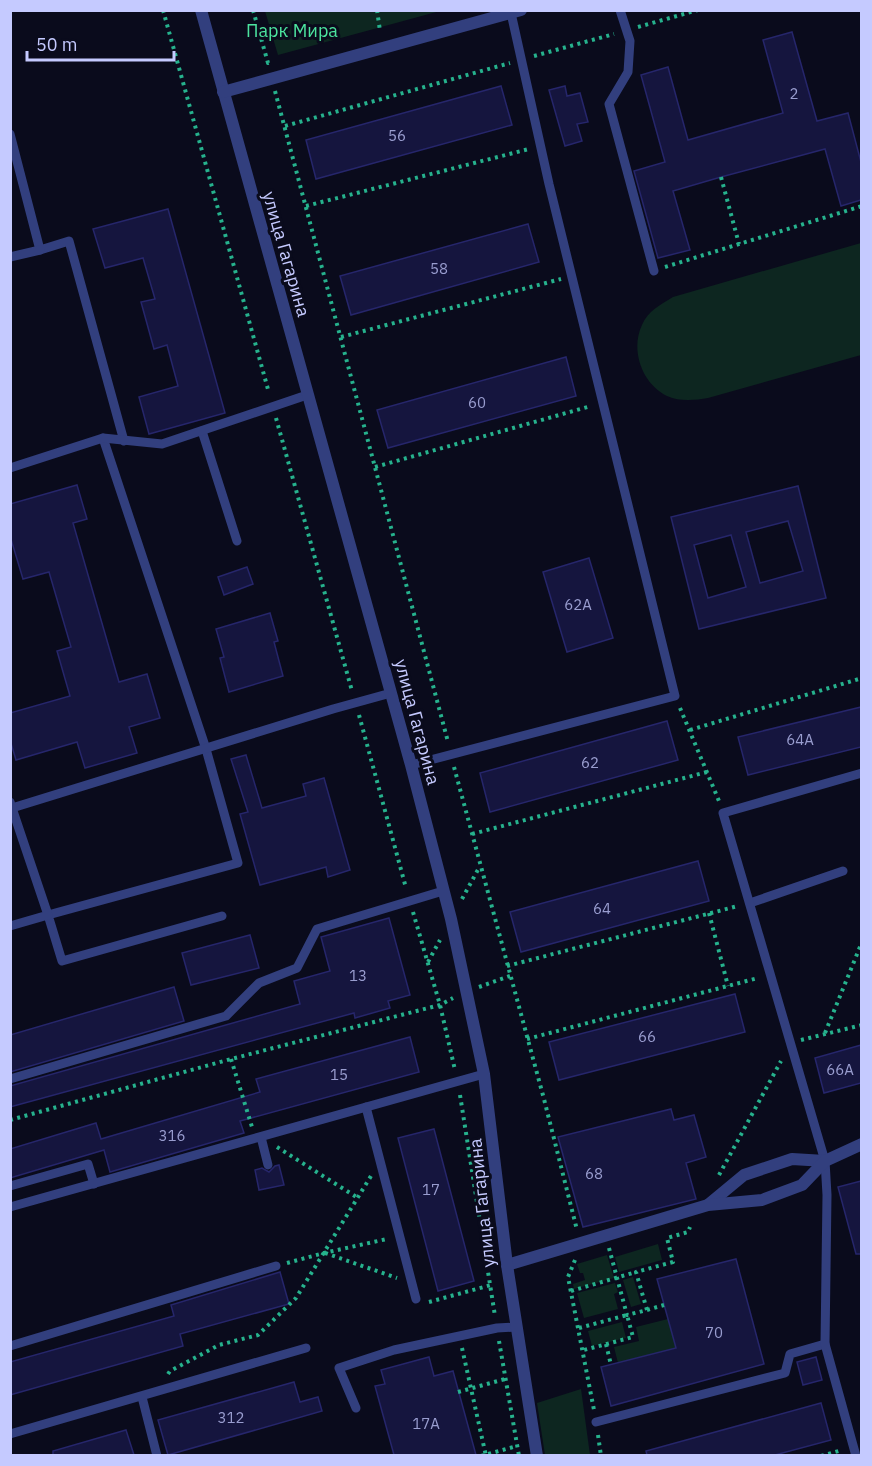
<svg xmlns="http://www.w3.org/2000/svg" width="872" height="1466" viewBox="0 0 872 1466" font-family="'IBM Plex Sans',sans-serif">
<rect width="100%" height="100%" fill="#0a0b1c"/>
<!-- green -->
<g fill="#0d2620">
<path d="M265,11V10L440,11L278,55Z"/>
<path d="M861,243V355L708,398C695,400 681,402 667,396C642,384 630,350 642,325C648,311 660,305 673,297Z"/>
<path d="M658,1244L662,1260L619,1272L615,1257Z"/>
<path d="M607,1255L614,1278L574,1289L573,1284L585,1280L583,1273H580L577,1264Z"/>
<path d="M633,1277L641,1304L631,1307L623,1280Z"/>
<path d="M615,1283L618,1292L614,1294L618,1309L584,1318L577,1293Z"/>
<path d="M668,1319L676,1348L618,1363L614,1347L639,1341L636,1327Z"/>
<path d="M622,1322L626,1338L592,1346L588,1331Z"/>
<path d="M581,1389L590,1455H545L537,1403Z"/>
</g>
<!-- building -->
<g fill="#15153e" stroke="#26266b" stroke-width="1.5" fill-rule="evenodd">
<path d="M792,32L817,121L848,113L861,162V200L841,206L825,149L721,177L673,191L690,250L658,258L634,171L665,162L641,75L668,67L688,140L783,113L763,40Z"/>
<path d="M501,86L512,125L316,179L306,140Z"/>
<path d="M565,86L567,96L580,93L588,122L577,124L582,141L565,146L549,90Z"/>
<path d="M168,209L225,413L149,434L139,397L178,386L167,345L154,349L141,302L155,299L143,258L105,268L93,229Z"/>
<path d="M528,224L539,262L351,315L340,276Z"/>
<path d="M566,357L576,396L388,448L377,410Z"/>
<path d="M77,485L87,519L73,523L119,682L147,674L160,718L129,727L137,753L85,768L77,742L16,760L10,740V713L70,696L57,651L71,647L49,572L23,579L10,536V504Z"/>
<path d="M798,486L826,598L699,629L671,517ZM788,521L803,571L760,583L746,532ZM731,535L746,587L708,598L694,545Z"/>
<path d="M589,558L613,638L567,652L543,572Z"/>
<path d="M247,567L253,584L224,595L218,577Z"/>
<path d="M270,613L278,641L274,642L283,676L229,692L220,658L224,657L216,629Z"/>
<path d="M861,707V747L748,775L738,737Z"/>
<path d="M667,721L678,760L490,812L480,773Z"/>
<path d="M246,755L262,808L306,796L303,784L324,778L350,870L328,877L326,867L260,885L240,814L248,812L231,759Z"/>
<path d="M698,861L709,901L521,952L510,912Z"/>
<path d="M389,918L410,995L388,1001L390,1008L355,1018L354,1013L10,1107V1086L300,1004L294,981L330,971L321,937Z"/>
<path d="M250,935L259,968L191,985L182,953Z"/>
<path d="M174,987L184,1021L10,1072V1035Z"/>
<path d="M735,994L745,1032L559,1080L549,1042Z"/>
<path d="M410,1037L419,1072L240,1121L244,1133L110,1172L104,1150L10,1178V1149L96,1123L101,1139L260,1092L256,1079Z"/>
<path d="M861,1045V1083L824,1093L815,1058Z"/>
<path d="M671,1109L674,1120L694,1115L706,1157L686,1163L696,1199L583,1227L558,1137Z"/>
<path d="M434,1129L474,1281L438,1291L398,1138Z"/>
<path d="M279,1165L284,1185L259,1190L255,1170L262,1168L269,1172L275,1166Z"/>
<path d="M861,1181V1254H856L838,1187Z"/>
<path d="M736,1259L764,1364L611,1406L601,1367L676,1348L657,1279Z"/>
<path d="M280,1272L289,1304L180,1334L183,1346L10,1395V1362L174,1316L171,1305Z"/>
<path d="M429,1357L434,1376L453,1371L476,1455H394L375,1386L385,1384L381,1370Z"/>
<path d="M816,1357L822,1380L803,1385L797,1362Z"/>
<path d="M294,1382L300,1402L318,1397L322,1411L168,1455L158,1420Z"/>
<path d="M821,1403L831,1440L775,1455H647L646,1451Z"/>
<path d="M126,1430L134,1455H53V1451Z"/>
</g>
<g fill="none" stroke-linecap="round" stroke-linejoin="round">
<!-- path -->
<g stroke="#26b28d" stroke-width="4" stroke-dasharray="3 4.5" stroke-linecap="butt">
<path d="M163,10L269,393"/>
<path d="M253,10L268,63L270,62"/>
<path d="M377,10L380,31"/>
<path d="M638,27L698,10"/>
<path d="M534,56L614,34"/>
<path d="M275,91L448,742"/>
<path d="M285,126L510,63"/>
<path d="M721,177L739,244"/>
<path d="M306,206L529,149"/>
<path d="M665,267L862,206"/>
<path d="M341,337L561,279"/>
<path d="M276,418L352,691"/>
<path d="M375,467L591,406"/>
<path d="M680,708L719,801"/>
<path d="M359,715L406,888"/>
<path d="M690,730L862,678"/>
<path d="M454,767L544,1099L577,1230"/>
<path d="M472,834L707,772"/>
<path d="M462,899L480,866"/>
<path d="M413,912L440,1005L455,1070"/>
<path d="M709,913L728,986"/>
<path d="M428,962L440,940"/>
<path d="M507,966L738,906"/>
<path d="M479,987L510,976"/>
<path d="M825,1033L862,942"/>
<path d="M527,1039L758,978"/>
<path d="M801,1040L862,1025"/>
<path d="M231,1059L252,1127"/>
<path d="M460,1095L495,1316"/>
<path d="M10,1120L231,1059L440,1005L453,998"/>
<path d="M277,1147L358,1198"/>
<path d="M719,1175L781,1061"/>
<path d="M609,1248L627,1315L647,1310L636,1272L673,1262L667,1238L688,1232L690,1227"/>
<path d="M325,1253L397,1278"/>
<path d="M575,1260L568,1277L594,1410"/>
<path d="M287,1263L324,1253L387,1239"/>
<path d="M571,1291L636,1272"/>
<path d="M429,1302L491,1285"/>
<path d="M647,1310L664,1305"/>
<path d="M579,1328L627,1315L633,1337L584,1350"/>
<path d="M499,1341L519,1456"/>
<path d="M606,1344L611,1365"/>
<path d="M462,1348L486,1456"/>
<path d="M168,1374L170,1371L219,1345L258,1335L296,1298L371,1176"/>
<path d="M458,1392L505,1379"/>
<path d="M598,1435L601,1456"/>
<path d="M481,1456L517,1446"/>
<path d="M821,1456L842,1450"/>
</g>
<!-- service -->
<g stroke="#323f7e" stroke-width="9">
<path d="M620,10L630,41L628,72L609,104L654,271"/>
<path d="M10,134L40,250L69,241L124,441"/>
<path d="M10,257L40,250"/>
<path d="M202,431L237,541"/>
<path d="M103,438L206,749L238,863L48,915L62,961L222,916"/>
<path d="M10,468L103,438L162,444L307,395"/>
<path d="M411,765L675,696L549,184L511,13"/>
<path d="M10,802L12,808L333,709L391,693"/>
<path d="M750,903L843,871"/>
<path d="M10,926L48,915L12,808"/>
<path d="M10,1079L226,1016L259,983L297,968L317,929L443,891"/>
<path d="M366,1107L416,1299"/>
<path d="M261,1137L268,1165"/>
<path d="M10,1186L88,1164L94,1184"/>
<path d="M10,1207L484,1074"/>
<path d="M10,1346L276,1266"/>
<path d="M142,1397L157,1456"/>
<path d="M356,1408L339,1368L394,1350L497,1328L516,1327"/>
<path d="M596,1422L785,1373L790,1354L825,1344"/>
<path d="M10,1434L306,1348"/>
<path d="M856,1456L825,1344L827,1195L825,1161L723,813L862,773"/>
</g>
<!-- minor -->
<g stroke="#323f7e" stroke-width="12">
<path d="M709,1204L744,1175L792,1159L825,1161"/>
<path d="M507,1265L708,1205L762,1200L802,1185L825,1161L862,1144"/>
</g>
<!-- tertiary -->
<g stroke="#323f7e" stroke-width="12">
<path d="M201,10L411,765L451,919L484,1074L507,1265L537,1456"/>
<path d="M223,92L521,10"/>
</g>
</g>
<g text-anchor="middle" stroke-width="6" stroke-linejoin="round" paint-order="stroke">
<!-- number labels -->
<g font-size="15" fill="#999dcf">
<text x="794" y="99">2</text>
<text x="397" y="141">56</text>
<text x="439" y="274">58</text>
<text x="477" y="408">60</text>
<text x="578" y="610">62А</text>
<text x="800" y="745">64А</text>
<text x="590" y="768">62</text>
<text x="602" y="914">64</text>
<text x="358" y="981">13</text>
<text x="647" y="1042">66</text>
<text x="840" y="1075">66А</text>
<text x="339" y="1080">15</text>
<text x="172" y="1141">316</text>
<text x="594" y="1179">68</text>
<text x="431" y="1195">17</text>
<text x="714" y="1338">70</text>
<text x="231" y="1423">312</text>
<text x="426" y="1429">17А</text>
</g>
<!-- park labels -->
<g font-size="18" fill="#4ce49f" stroke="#0a0b1c">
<text x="292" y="37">Парк Мира</text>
</g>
<!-- street labels -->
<g font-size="18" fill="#c5caff" stroke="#0a0b1c">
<text transform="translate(286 254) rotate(74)" y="6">улица Гагарина</text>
<text transform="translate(417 722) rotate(75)" y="6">улица Гагарина</text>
<text transform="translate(482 1203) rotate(-96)" y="6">улица Гагарина</text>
</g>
</g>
<!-- border -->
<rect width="872" height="1466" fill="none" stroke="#c5caff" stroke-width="24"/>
<!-- scale -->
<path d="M27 51v9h147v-9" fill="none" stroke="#c5caff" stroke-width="3"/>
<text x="36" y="51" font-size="18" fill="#c5caff" stroke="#0a0b1c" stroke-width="4.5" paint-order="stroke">50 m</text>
</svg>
